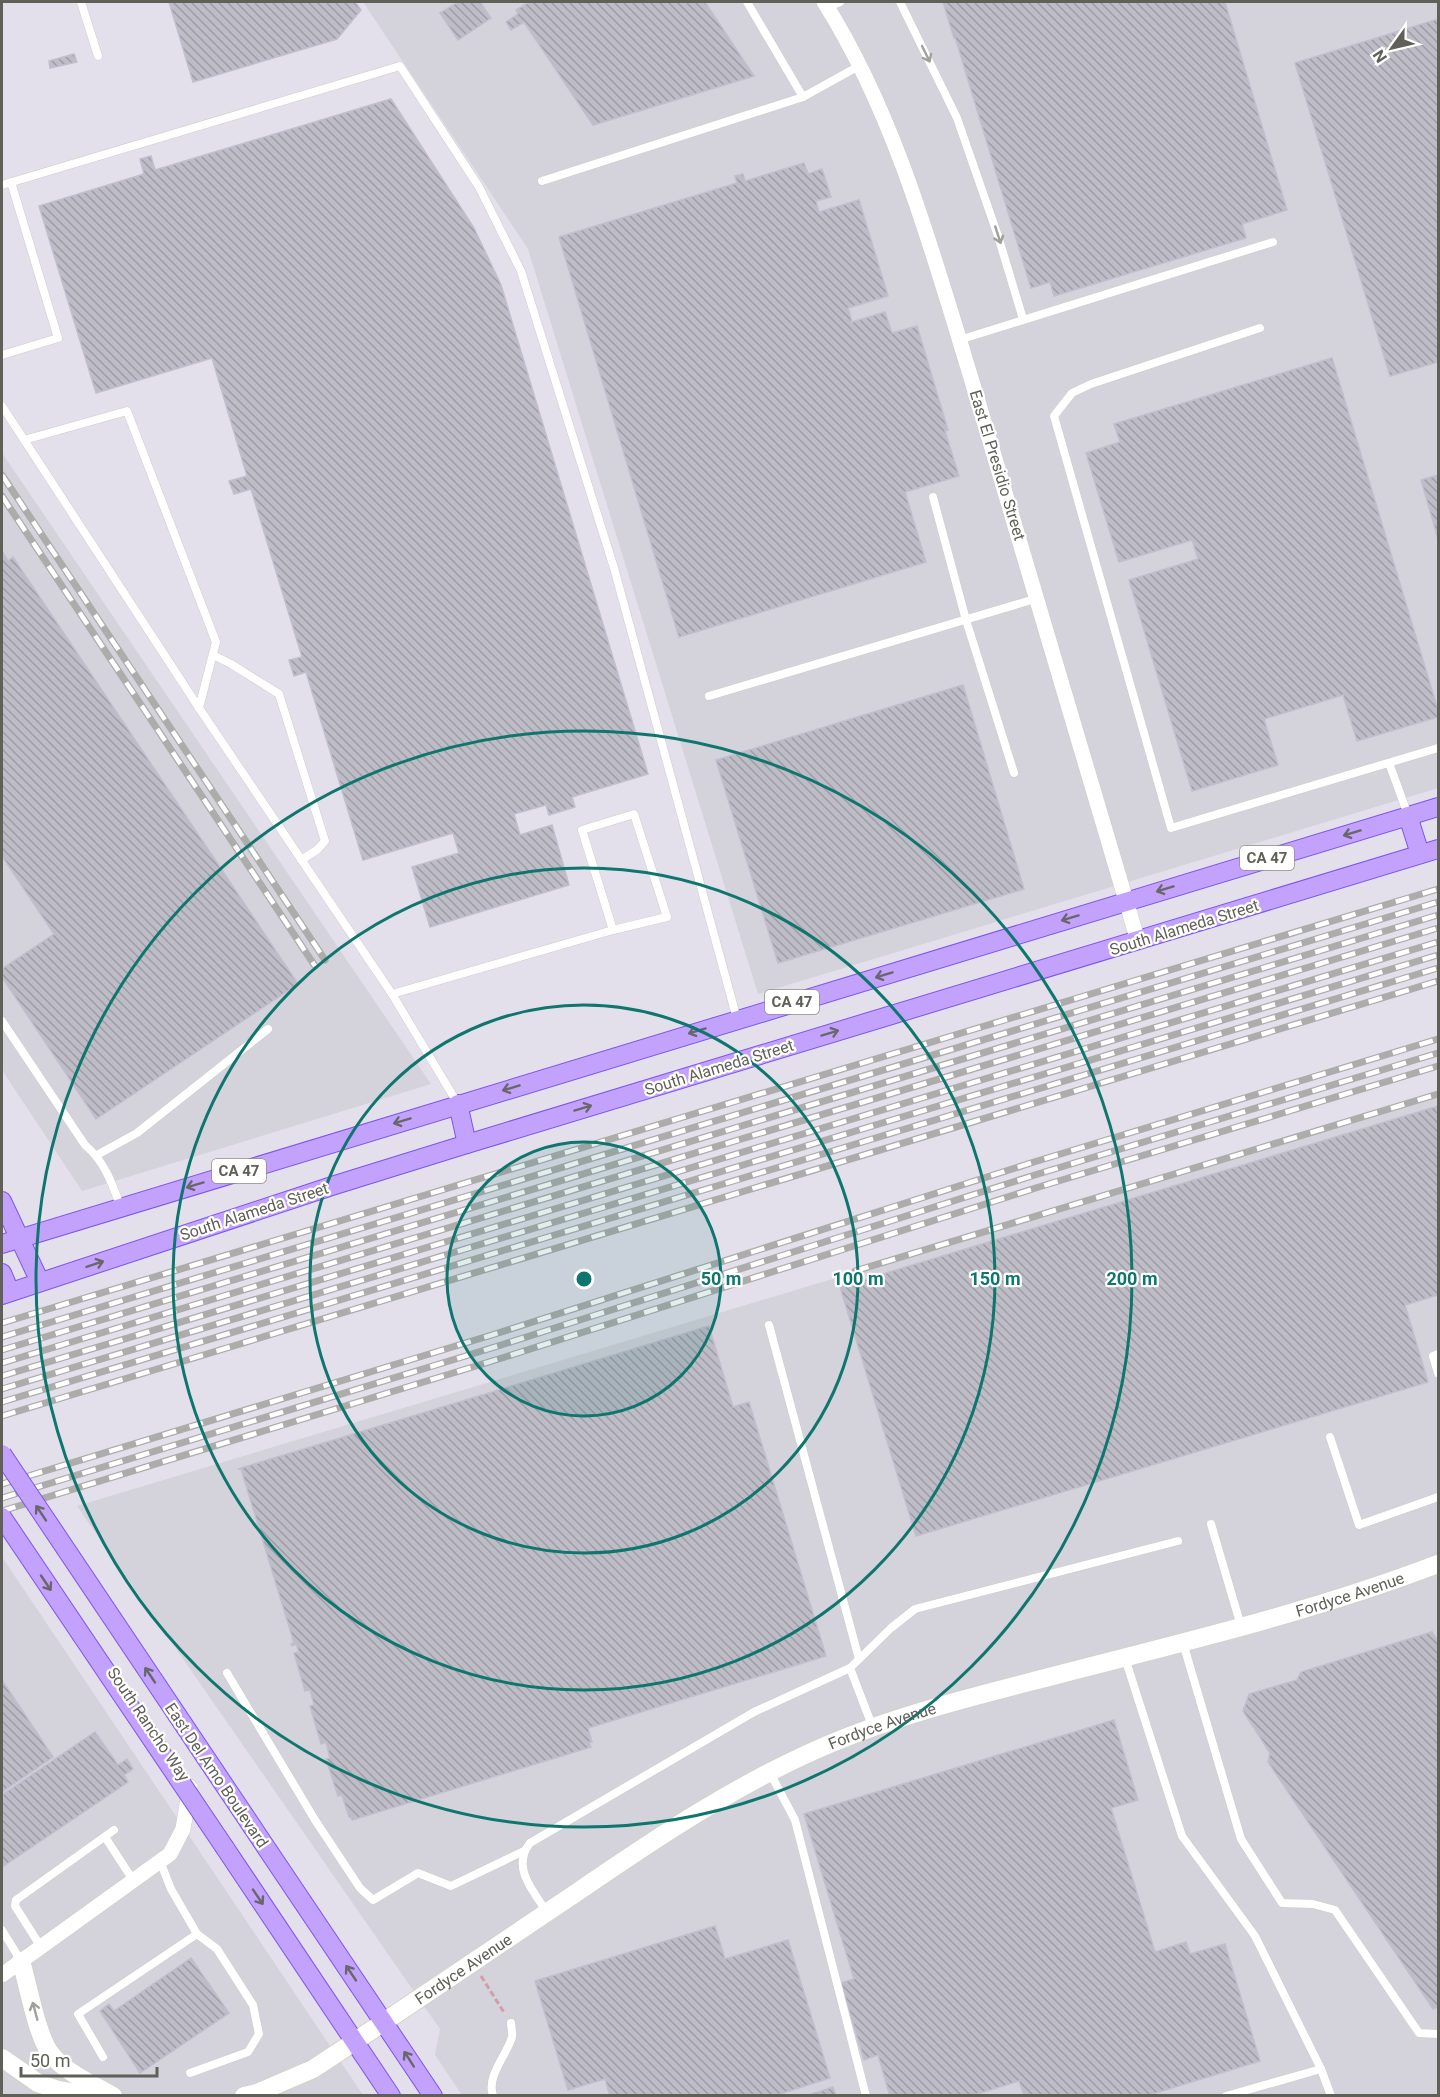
<svg xmlns="http://www.w3.org/2000/svg" width="1440" height="2097" viewBox="0 0 1440 2097" font-family="Roboto,sans-serif">
<defs>
<pattern id="building-back-hatch" width="6" height="6" patternUnits="userSpaceOnUse" patternTransform="scale(1.5)"><rect width="6" height="6" fill="#bebcc6"/><path d="M-1 5l2 2M0 0l6 6M5-1l2 2" fill="none" stroke="#9e9ca4"/></pattern>
</defs>
<rect width="100%" height="100%" fill="#e3dfeb"/>
<!-- industrial -->
<g fill="#d4d2da">
<path d="M363,2H1438V788L758,994L528,249Z"/>
<path d="M2,453L431,1084L82,1191L2,1070Z"/>
<path d="M1438,1097V2095H462L435,2055L440,2029L77,1506Z"/>
<path d="M2,1557L363,2095H2Z"/>
</g>
<!-- building -->
<g fill="url(#building-back-hatch)" stroke="#c2bed0" stroke-width="1.5">
<path d="M169,2H355L361,10L337,39L193,82Z"/>
<path d="M458,2H480L491,18L458,40L440,13Z"/>
<path d="M529,2H705L754,76L593,125L524,22L511,30L506,22L518,14L516,10Z"/>
<path d="M943,2H1225L1287,210L1242,224L1246,238L1054,296L1050,282L1031,288L955,37L954,38Z"/>
<path d="M1438,19V362L1390,376L1295,63Z"/>
<path d="M74,54L77,62L50,68L49,61Z"/>
<path d="M391,99L474,228L501,285L648,774L572,797L575,807L549,815L546,805L514,814L520,835L552,825L569,885L430,927L412,867L459,853L453,833L363,860L306,672L294,676L289,660L302,657L251,489L234,494L229,481L247,476L212,358L96,393L39,206L144,174L140,159L151,156L155,170Z"/>
<path d="M804,163L808,174L822,169L831,197L816,201L819,212L859,200L888,296L848,308L852,322L885,312L892,333L917,326L948,430L945,431L959,476L905,492L926,562L679,637L559,237L737,183L735,176L743,174L745,181Z"/>
<path d="M1332,358L1438,710V717L1357,741L1343,695L1264,719L1278,765L1192,791L1129,580L1198,559L1192,540L1119,562L1086,453L1120,442L1114,424Z"/>
<path d="M1438,475V539L1421,480Z"/>
<path d="M2,551L8,561L13,557L298,984L96,1119L2,977V969L54,934L2,856Z"/>
<path d="M963,685L1024,889L778,963L716,760Z"/>
<path d="M1438,1106V1295L1405,1305L1428,1382L916,1536L840,1287Z"/>
<path d="M709,1326L733,1407L749,1402L826,1656L588,1728L592,1742H589L591,1747L352,1820L351,1817H349L342,1795L338,1796L326,1759L330,1758L326,1742L321,1744L310,1706L314,1705L310,1690L305,1691L294,1653L299,1652L296,1644L292,1646L291,1644L294,1643L241,1469H238Z"/>
<path d="M1432,1632L1438,1641V2007L1433,2009L1268,1762L1270,1753L1243,1711L1249,1694L1297,1680L1301,1672Z"/>
<path d="M2,1680L53,1757L2,1792Z"/>
<path d="M1114,1720L1138,1800L1111,1808L1155,1952L1186,1942L1190,1954L1225,1944L1260,2061L1146,2096H1024L1019,2081L971,2096H890L878,2055L864,2060L841,1983L854,1979L804,1814Z"/>
<path d="M95,1732L118,1765L127,1759L133,1769L124,1775L128,1782L2,1867V1795Z"/>
<path d="M715,1926L725,1959L788,1940L830,2078L774,2096H610L605,2079L568,2090L535,1981Z"/>
<path d="M191,1958L229,2013L140,2073L100,2011L109,2004L114,2011Z"/>
<path d="M833,2087L836,2096H806Z"/>
</g>
<g fill="none" stroke-linecap="round" stroke-linejoin="round">
<!-- lane casing -->
<g stroke="#cecfc8" stroke-width="9">
<g id="lane">
<path d="M81,2L98,56"/>
<path d="M747,2L803,97"/>
<path d="M900,2L957,118L998,236L1023,319"/>
<path d="M828,7L840,2"/>
<path d="M542,181L803,97L859,66"/>
<path d="M2,185L400,66L479,187L521,271L614,568L737,1019"/>
<path d="M1260,328L1091,384L1072,393L1054,416L1171,828L1438,748"/>
<path d="M959,340L1273,242"/>
<path d="M2,355L58,338L11,182"/>
<path d="M2,406L199,708L392,994"/>
<path d="M24,440L127,411L216,642L199,708"/>
<path d="M933,497L966,620L1014,773"/>
<path d="M213,655L231,664L279,694L325,841L317,850L301,860"/>
<path d="M709,696L1038,598"/>
<path d="M1389,763L1408,815"/>
<path d="M2,1021L85,1145C105,1162 112,1183 121,1208"/>
<path d="M458,1104L392,994L613,930L582,830L634,814L667,917L613,930"/>
<path d="M97,1155L137,1133L268,1029"/>
<path d="M769,1325L859,1659"/>
<path d="M1438,1354L1433,1356L1438,1373"/>
<path d="M1330,1437L1359,1525L1438,1497"/>
<path d="M1211,1524L1241,1626"/>
<path d="M1183,1643L1241,1839L1282,1903L1313,1904L1335,1910L1419,2033L1438,2034"/>
<path d="M1125,1658L1182,1836L1255,1936L1321,2069L1226,2096"/>
<path d="M850,1668L891,1628L915,1609L1178,1541"/>
<path d="M227,1673L315,1820L360,1888L373,1900L418,1873L451,1886L524,1851"/>
<path d="M770,1773L795,1820L866,2096"/>
<path d="M105,1837L133,1880"/>
<path d="M160,1861L171,1889L197,1934L217,1949L253,2005L259,2034L248,2052L190,2073"/>
<path d="M547,1912C533,1891 511,1867 530,1843L754,1712L850,1668L873,1728"/>
<path d="M2,1930L21,1961"/>
<path d="M41,1947L15,1906L16,1900L114,1830"/>
<path d="M103,2057L78,2014L197,1934"/>
<path d="M1321,2069L1331,2096"/>
<path d="M493,2096C486,2076 507,2055 512,2037C513,2033 511,2027 511,2023"/>
</g>
</g>
<!-- street casing -->
<g stroke="#cecfc8" stroke-width="16">
<g id="street">
<path d="M824,2C897,117 935,261 975,391C1031,574 1083,758 1138,941"/>
<path d="M2,1975L170,1854L183,1829L190,1787"/>
</g>
</g>
<!-- secondary casing -->
<g stroke="#d2d3ca" stroke-width="20">
<g id="secondary">
<path d="M21,1961C28,1984 37,2037 51,2054C66,2073 92,2084 113,2096"/>
<path d="M2,2058L38,2083L58,2090L94,2096"/>
<path id="s1" d="M244,2096L257,2093L313,2069C400,2012 486,1953 573,1895C656,1838 739,1782 832,1743C899,1715 971,1697 1041,1679C1175,1644 1310,1613 1438,1564"/>
</g>
</g>
<!-- primary casing -->
<g stroke="#7a55ef" stroke-width="20">
<g id="primary">
<path d="M1408,816L1420,854"/>
<path d="M458,1104L467,1144"/>
<path d="M2,1201L40,1282"/>
<path d="M2,1244L1438,807"/>
<path d="M2,1273L10,1292"/>
<path d="M2,1295L335,1185L467,1144L1438,849"/>
<path d="M253,1828L433,2096"/>
<path d="M225,1848L391,2096"/>
</g>
</g>
<!-- path -->
<path stroke="#d39ea8" stroke-width="3" stroke-dasharray="6 3" stroke-linecap="butt" d="M481,1976L505,2014"/>
<!-- lane -->
<use href="#lane" stroke="#fff" stroke-width="8"/>
<!-- street -->
<use href="#street" stroke="#fff" stroke-width="15"/>
<!-- secondary -->
<use href="#secondary" stroke="#fff" stroke-width="18"/>
<!-- primary -->
<use href="#primary" stroke="#c3a2fe" stroke-width="18"/>
<!-- rail casing -->
<g stroke="#acacab" stroke-width="7">
<g id="rail">
<path d="M2,475L325,960"/>
<path d="M2,496L315,966"/>
<path d="M855,1271L1438,1094"/>
<path d="M2,1323L1438,889"/>
<path d="M2,1337L1438,902"/>
<path d="M2,1350L1438,915"/>
<path d="M2,1363L1438,928"/>
<path d="M2,1376L1438,942"/>
<path d="M2,1389L1438,955"/>
<path d="M2,1402L1438,968"/>
<path d="M2,1416L1438,981"/>
<path d="M2,1484L495,1334L1034,1162L1438,1039"/>
<path d="M2,1498L498,1346L1038,1174L1438,1053"/>
<path d="M2,1511L502,1358L1042,1186L1438,1066"/>
</g>
</g>
<!-- rail -->
<use href="#rail" stroke="#fff" stroke-width="4.5" stroke-dasharray="14" stroke-linecap="butt"/>
<!-- primary-bridge casing -->
<g stroke="#7a55ef" stroke-width="20" stroke-linecap="butt">
<g id="primary-bridge">
<path d="M2,1454L253,1828"/>
<path d="M2,1517L225,1848"/>
</g>
</g>
<!-- primary-bridge -->
<use href="#primary-bridge" stroke="#c3a2fe" stroke-width="18"/>
</g>
<!-- one-way arrows -->
<defs><path id="oneway-shaft" d="M-6 0H5M1.5-3L5.5 0L1.5 3" fill="none" stroke-width="1.6" stroke-linecap="round" stroke-linejoin="round" transform="scale(1.5)"/></defs>
<g stroke="#a0a09b">
<use href="#oneway-shaft" transform="translate(926 54) rotate(64)"/>
<use href="#oneway-shaft" transform="translate(998 235) rotate(72)"/>
<use href="#oneway-shaft" transform="translate(35 2011) rotate(-105)"/>
</g>
<g stroke="#6a6769">
<use href="#oneway-shaft" transform="translate(1352 833) rotate(163)"/>
<use href="#oneway-shaft" transform="translate(1165 889) rotate(163)"/>
<use href="#oneway-shaft" transform="translate(1070 918) rotate(163)"/>
<use href="#oneway-shaft" transform="translate(884 975) rotate(163)"/>
<use href="#oneway-shaft" transform="translate(697 1031) rotate(163)"/>
<use href="#oneway-shaft" transform="translate(830 1033) rotate(-17)"/>
<use href="#oneway-shaft" transform="translate(511 1088) rotate(163)"/>
<use href="#oneway-shaft" transform="translate(583 1108) rotate(-17)"/>
<use href="#oneway-shaft" transform="translate(402 1121) rotate(163)"/>
<use href="#oneway-shaft" transform="translate(195 1185) rotate(163)"/>
<use href="#oneway-shaft" transform="translate(95 1264) rotate(-18)"/>
<use href="#oneway-shaft" transform="translate(41 1513) rotate(-124)"/>
<use href="#oneway-shaft" transform="translate(46 1583) rotate(56)"/>
<use href="#oneway-shaft" transform="translate(150 1675) rotate(-124)"/>
<use href="#oneway-shaft" transform="translate(258 1897) rotate(56)"/>
<use href="#oneway-shaft" transform="translate(351 1973) rotate(-124)"/>
<use href="#oneway-shaft" transform="translate(409 2059) rotate(-123)"/>
</g>
<!-- distance rings -->
<circle cx="584" cy="1279" r="137" fill="#0f766e" fill-opacity=".12"/>
<g fill="none" stroke="#0f766e" stroke-width="3">
<circle cx="584" cy="1279" r="137"/>
<circle cx="584" cy="1279" r="274"/>
<circle cx="584" cy="1279" r="411"/>
<circle cx="584" cy="1279" r="548"/>
</g>
<g text-anchor="middle" stroke-width="4.5" stroke-linejoin="round" paint-order="stroke">
<!-- shield labels -->
<g fill="#fff" stroke="#90908a" stroke-width="1.5">
<rect x="1240" y="846" width="54" height="24" rx="4.5"/>
<rect x="765" y="990" width="54" height="24" rx="4.5"/>
<rect x="212" y="1159" width="54" height="24" rx="4.5"/>
</g>
<g font-size="15" font-weight="bold" fill="#606058">
<text x="1267" y="863">CA 47</text>
<text x="792" y="1007">CA 47</text>
<text x="239" y="1176">CA 47</text>
</g>
<!-- street labels -->
<g font-size="16" fill="#606058" stroke="#fff">
<text transform="translate(998 465) rotate(73)" y="6">East El Presidio Street</text>
<text transform="translate(1184 927) rotate(-17)" y="6">South Alameda Street</text>
<text transform="translate(719 1067) rotate(-17)" y="6">South Alameda Street</text>
<text transform="translate(254 1211) rotate(-18)" y="6">South Alameda Street</text>
<text dy="6" stroke="none"><textPath href="#s1" startOffset="1227">Fordyce Avenue</textPath></text>
<text transform="translate(149 1724) rotate(56)" y="6">South Rancho Way</text>
<text dy="6" stroke="none"><textPath href="#s1" startOffset="741">Fordyce Avenue</textPath></text>
<text transform="translate(217 1775) rotate(56)" y="6">East Del Amo Boulevard</text>
<text dy="6" stroke="none"><textPath href="#s1" startOffset="255">Fordyce Avenue</textPath></text>
</g>
</g>
<circle cx="584" cy="1279" r="9" fill="#0f766e" stroke="#fff" stroke-width="3"/>
<g font-size="18" text-anchor="middle" font-weight="bold" fill="#0f766e" stroke="#fff" stroke-width="4.5" stroke-linejoin="round" paint-order="stroke">
<text x="721" y="1285">50 m</text>
<text x="858" y="1285">100 m</text>
<text x="995" y="1285">150 m</text>
<text x="1132" y="1285">200 m</text>
</g>
<!-- border -->
<rect width="1440" height="2097" fill="none" stroke="#606058" stroke-width="6"/>
<!-- north arrow -->
<g transform="translate(1392 48) rotate(236)" stroke="#ffffff" stroke-width="4.5" paint-order="stroke">
<path d="M0-4.5L10 22L0 15L-10 22Z" fill="#606058"/>
<text y="-9" font-size="16" font-weight="bold" text-anchor="middle" fill="#606058">N</text>
</g>
<!-- scale -->
<path d="M21 2067v9h136v-9" fill="none" stroke="#606058" stroke-width="3"/>
<text x="30" y="2067" font-size="18" fill="#606058" stroke="#ffffff" stroke-width="4.5" paint-order="stroke">50 m</text>
</svg>
